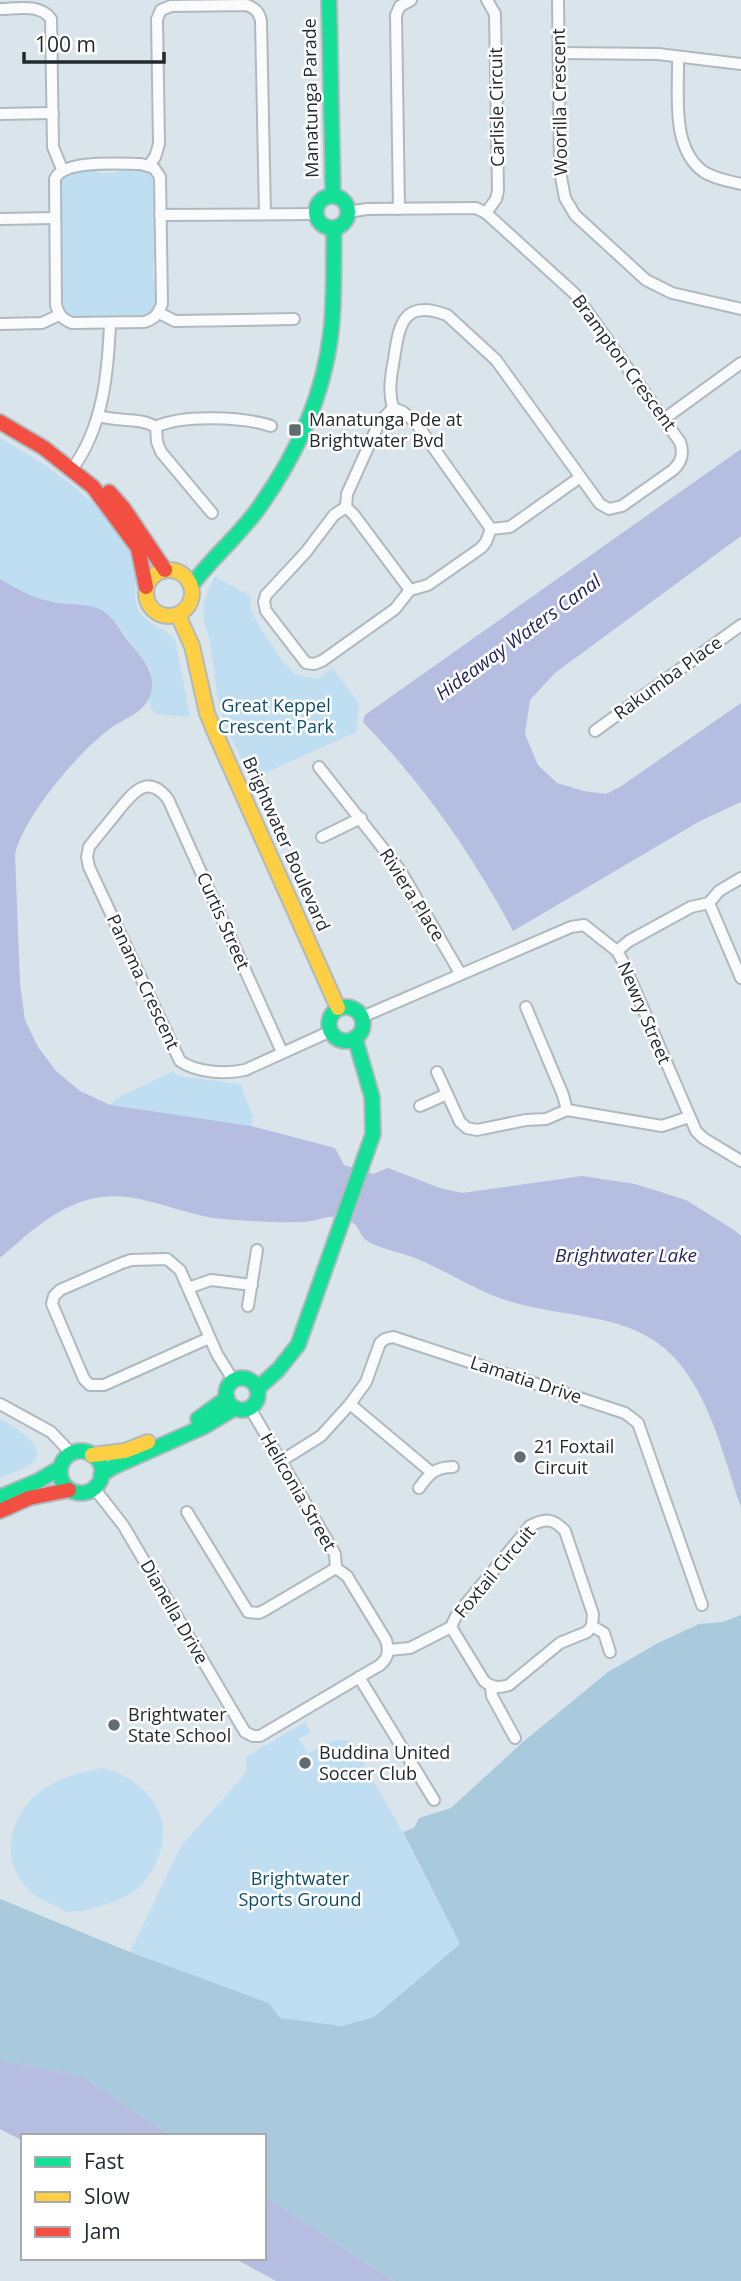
<svg xmlns="http://www.w3.org/2000/svg" width="741" height="2281" viewBox="0 0 741 2281" font-family="'Open Sans',sans-serif">
<rect width="100%" height="100%" fill="#d9e4eb"/>
<!-- green -->
<g fill="#c0def2">
<path d="M119,169C135,169 149,167 155,185L156,258L153,261V279L156,281C157,295 160,311 144,317L71,318C53,304 63,282 63,263L60,260L59,184C64,167 79,170 94,170L98,173H116Z"/>
<path d="M0,438C47,464 110,506 132,556C141,574 129,597 141,614C151,626 166,629 175,640L190,717L155,714L148,701L152,686L150,669L116,622L86,605L49,601L22,592L0,579Z"/>
<path d="M215,576L252,598L250,608L259,626L281,659L295,674L317,679L333,668L359,704L356,732L252,779C242,758 229,736 222,714C216,695 215,675 212,655C207,616 194,616 215,576Z"/>
<path d="M173,1071L178,1076L240,1084L253,1117L251,1126L110,1105L117,1098Z"/>
<path d="M0,1419C14,1427 56,1449 27,1467C19,1471 9,1474 0,1478Z"/>
<path d="M305,1722L311,1732L299,1739L308,1754C322,1746 333,1737 350,1741L396,1820L460,1944L374,2017L342,2026L280,2018L269,2003L130,1952L181,1846L247,1772L246,1757Z"/>
<path d="M103,1768C149,1780 179,1821 154,1867C148,1876 142,1886 133,1892C120,1901 98,1907 82,1911C76,1912 72,1910 67,1913C60,1905 47,1904 39,1898C32,1894 24,1885 20,1879C12,1867 9,1852 12,1838C20,1792 61,1775 103,1768Z"/>
</g>
<!-- forest -->
<path fill="#a9c9dd" d="M741,1615V2281H394L264,2196V2136H172L81,2076L0,2060V1899L130,1952L269,2003L280,2018L342,2026L374,2017L460,1944L403,1832L414,1828L419,1818L451,1808L523,1742L608,1672L658,1643L699,1624L723,1622Z"/>
<!-- water -->
<g fill="#b5bde0">
<path d="M741,449V536L555,673L530,700L525,734L538,765L557,783L584,791L606,794L620,787L741,703V802L700,821L513,931C473,855 423,784 363,722L365,715Z"/>
<path d="M0,579C15,588 31,597 49,601C67,606 89,601 106,613C116,621 121,632 129,642C143,659 159,675 149,698C143,713 123,719 111,728C79,751 24,816 15,854L20,984L25,1020L38,1047L56,1071L80,1091L110,1105L251,1126L335,1148L344,1165L373,1174L388,1168L440,1188L462,1193L582,1176L635,1184L686,1200L734,1230L741,1236V1507C722,1454 708,1384 663,1347C622,1313 560,1317 512,1302C480,1293 450,1273 420,1260C403,1252 380,1250 366,1240C359,1235 360,1227 353,1223C328,1210 324,1221 302,1222C276,1223 248,1221 222,1219C178,1215 133,1186 87,1200C52,1210 27,1235 0,1258Z"/>
<path d="M0,2060L81,2076L172,2136H23V2141L0,2129Z"/>
<path d="M264,2196L394,2281H276L234,2258H264Z"/>
</g>
<g fill="none" stroke-linecap="round" stroke-linejoin="round">
<!-- street casing -->
<g stroke="#b0b9be" stroke-width="14">
<g id="street">
<path d="M558,0L560,172L565,198L575,215L646,280L672,293L741,309"/>
<path d="M0,9C17,9 40,3 51,19L53,147L62,169"/>
<path d="M560,53L658,54L741,64"/>
<path d="M678,57C679,93 670,148 704,172C715,179 729,181 741,184"/>
<path d="M0,114L53,113"/>
<path d="M141,164L154,168L160,177L162,304C158,314 155,319 144,322L72,323C62,319 59,315 56,305L55,179C63,159 121,164 141,164Z"/>
<path d="M149,165L155,157L159,144L157,19L161,10L171,6L247,5C256,9 259,12 261,21L265,214"/>
<path d="M399,209L396,15L400,6L411,0"/>
<path d="M348,212L367,209L476,208L486,213L575,294L680,442C684,453 682,462 673,470L622,506L609,509L600,504L496,360L447,315C403,298 399,325 394,359C391,376 388,391 393,408"/>
<path d="M486,213L496,199L498,191L495,14L487,0"/>
<path d="M160,215L316,214"/>
<path d="M0,219L55,218"/>
<path d="M159,313L175,321L294,319"/>
<path d="M0,324L42,323L59,315"/>
<path d="M393,408L379,423L347,494L346,507L334,515L306,552L266,595L264,602L266,611L306,663L314,664L322,661L395,609L410,590L428,585L481,548L486,542L491,529L510,527L579,478"/>
<path d="M393,408L403,412L416,423L491,529"/>
<path d="M99,416C118,422 139,417 156,427C182,414 244,417 271,426"/>
<path d="M664,419L741,363"/>
<path d="M156,427L157,442L161,452L212,513"/>
<path d="M72,469C103,428 108,373 110,323"/>
<path d="M346,507L354,515L410,590"/>
<path d="M595,731L741,625"/>
<path d="M319,767L400,870L460,973"/>
<path d="M322,837L361,818"/>
<path d="M709,903L741,978"/>
<path d="M617,951L629,941L691,907L709,903L719,891L741,878"/>
<path d="M526,1007L563,1095L567,1110"/>
<path d="M362,1017L571,927L584,925L617,951L622,960L696,1131L703,1138L741,1161"/>
<path d="M282,1052L168,799C147,772 132,794 117,812C108,824 98,835 89,847L87,857L89,867L180,1061C197,1073 226,1074 245,1070L331,1031"/>
<path d="M437,1072L460,1122L467,1128L477,1130L526,1120L546,1119L567,1110L662,1126L689,1117"/>
<path d="M420,1106L447,1094"/>
<path d="M188,1288L211,1280L252,1285"/>
<path d="M248,1306L257,1250"/>
<path d="M209,1338L104,1385H90L84,1379L52,1304L54,1296L60,1290L122,1263L131,1260L167,1259L180,1270L217,1354L233,1380"/>
<path d="M0,1404L51,1432L72,1454"/>
<path d="M350,1404L431,1472"/>
<path d="M281,1461L321,1436L350,1404L366,1382L380,1343L385,1339L393,1337L625,1413L638,1423L702,1605"/>
<path d="M94,1488L123,1525L245,1732L253,1736H260L380,1665C389,1657 389,1651 386,1640L347,1576L336,1568L335,1554L250,1408"/>
<path d="M419,1488C429,1474 435,1467 453,1467"/>
<path d="M187,1512L248,1612L259,1613L265,1610L336,1568"/>
<path d="M592,1626L604,1633L610,1652"/>
<path d="M389,1650L410,1648L451,1627L456,1616L530,1526C545,1518 553,1518 565,1531L593,1614L592,1626L587,1632L560,1643L509,1685C499,1688 492,1688 484,1681L451,1627"/>
<path d="M359,1677L434,1800"/>
<path d="M491,1687L492,1696L515,1738"/>
</g>
</g>
<!-- fast casing -->
<g stroke="#b0b9be" stroke-width="18">
<g id="fast">
<path d="M329,0L333,196"/>
<circle cx="332" cy="212" r="16"/>
<path d="M191,586C210,560 235,539 255,513C294,460 324,397 331,331C335,297 333,263 334,229"/>
<circle cx="346" cy="1024" r="17"/>
<circle cx="242" cy="1394" r="16"/>
<path d="M258,1388L278,1370L298,1345L373,1134L372,1097L355,1038"/>
<path d="M198,1419L227,1398"/>
<circle cx="81" cy="1472" r="21"/>
<path d="M101,1475L113,1467L205,1426L235,1408"/>
<path d="M0,1497L38,1481L60,1468"/>
</g>
</g>
<!-- slow casing -->
<g stroke="#b0b9be" stroke-width="18">
<g id="slow">
<circle cx="169" cy="593" r="23"/>
<path d="M178,615L192,646L207,713L213,728L338,1008"/>
<path d="M92,1455L125,1451L148,1442"/>
</g>
</g>
<!-- jam casing -->
<g stroke="#b0b9be" stroke-width="18">
<g id="jam">
<path d="M0,422L44,448L93,487L138,548L146,587"/>
<path d="M109,492L124,509L165,570"/>
<path d="M0,1511L29,1498L69,1490"/>
</g>
</g>
<!-- street -->
<use href="#street" stroke="#f9fbfc" stroke-width="10"/>
<!-- fast -->
<use href="#fast" stroke="#16e098" stroke-width="14"/>
<!-- slow -->
<use href="#slow" stroke="#ffcf43" stroke-width="14"/>
<!-- jam -->
<use href="#jam" stroke="#f24e42" stroke-width="14"/>
</g>
<!-- markers -->
<g fill="#626b71" stroke="#fff" stroke-width="2.5">
<rect x="288" y="423" width="14" height="14" rx="3.5"/>
<circle cx="520" cy="1457" r="7"/>
<circle cx="114" cy="1725" r="7"/>
<circle cx="305" cy="1763" r="7"/>
</g>
<g text-anchor="middle" stroke-width="5" stroke-linejoin="round" paint-order="stroke">
<!-- street labels -->
<g font-size="18" fill="#222a2f" stroke="#fff">
<text transform="translate(311 98) rotate(-91)" y="6">Manatunga Parade</text>
<text transform="translate(560 102) rotate(-91)" y="6">Woorilla Crescent</text>
<text transform="translate(497 107) rotate(-91)" y="6">Carlisle Circuit</text>
<text transform="translate(624 363) rotate(54)" y="6">Brampton Crescent</text>
<text transform="translate(668 678) rotate(-36)" y="6">Rakumba Place</text>
<text transform="translate(286 844) rotate(66)" y="6">Brightwater Boulevard</text>
<text transform="translate(412 895) rotate(58)" y="6">Riviera Place</text>
<text transform="translate(223 921) rotate(66)" y="6">Curtis Street</text>
<text transform="translate(143 982) rotate(65)" y="6">Panama Crescent</text>
<text transform="translate(644 1013) rotate(67)" y="6">Newry Street</text>
<text transform="translate(526 1380) rotate(18)" y="6">Lamatia Drive</text>
<text transform="translate(298 1492) rotate(60)" y="6">Heliconia Street</text>
<text transform="translate(495 1572) rotate(-50)" y="6">Foxtail Circuit</text>
<text transform="translate(174 1612) rotate(60)" y="6">Dianella Drive</text>
</g>
<!-- poi labels -->
<g font-size="18" fill="#222a2f" stroke="#fff" text-anchor="start">
<text x="309" y="426">Manatunga Pde at<tspan x="309" dy="21">Brightwater Bvd</tspan></text>
<text x="534" y="1453">21 Foxtail<tspan x="534" dy="21">Circuit</tspan></text>
<text x="128" y="1721">Brightwater<tspan x="128" dy="21">State School</tspan></text>
<text x="319" y="1759">Buddina United<tspan x="319" dy="21">Soccer Club</tspan></text>
</g>
<!-- park labels -->
<g font-size="18" fill="#0d4e6c" stroke="#fff">
<text x="276" y="712">Great Keppel<tspan x="276" dy="21">Crescent Park</tspan></text>
<text x="300" y="1885">Brightwater<tspan x="300" dy="21">Sports Ground</tspan></text>
</g>
<!-- water labels -->
<g font-size="19" font-style="italic" fill="#26265f" stroke="#fff">
<text transform="translate(518 637) rotate(-36)" y="7">Hideaway Waters Canal</text>
<text x="626" y="1262">Brightwater Lake</text>
</g>
</g>
<!-- legend -->
<rect x="21" y="2134" width="245" height="126" fill="#ffffff" stroke="#a7aaac" stroke-width="2"/>
<rect x="35" y="2157" width="35" height="10" fill="#16e098" stroke="#a7aaac" stroke-width="2"/>
<text x="84" y="2169" font-size="21" fill="#222a2f">Fast</text>
<rect x="35" y="2192" width="35" height="10" fill="#ffcf43" stroke="#a7aaac" stroke-width="2"/>
<text x="84" y="2204" font-size="21" fill="#222a2f">Slow</text>
<rect x="35" y="2227" width="35" height="10" fill="#f24e42" stroke="#a7aaac" stroke-width="2"/>
<text x="84" y="2239" font-size="21" fill="#222a2f">Jam</text>
<!-- scale -->
<path d="M24 52v10h140v-10" fill="none" stroke="#222a2f" stroke-width="3.5"/>
<text x="35" y="52" font-size="21" fill="#222a2f" stroke="#ffffff" stroke-width="5" paint-order="stroke">100 m</text>
</svg>
